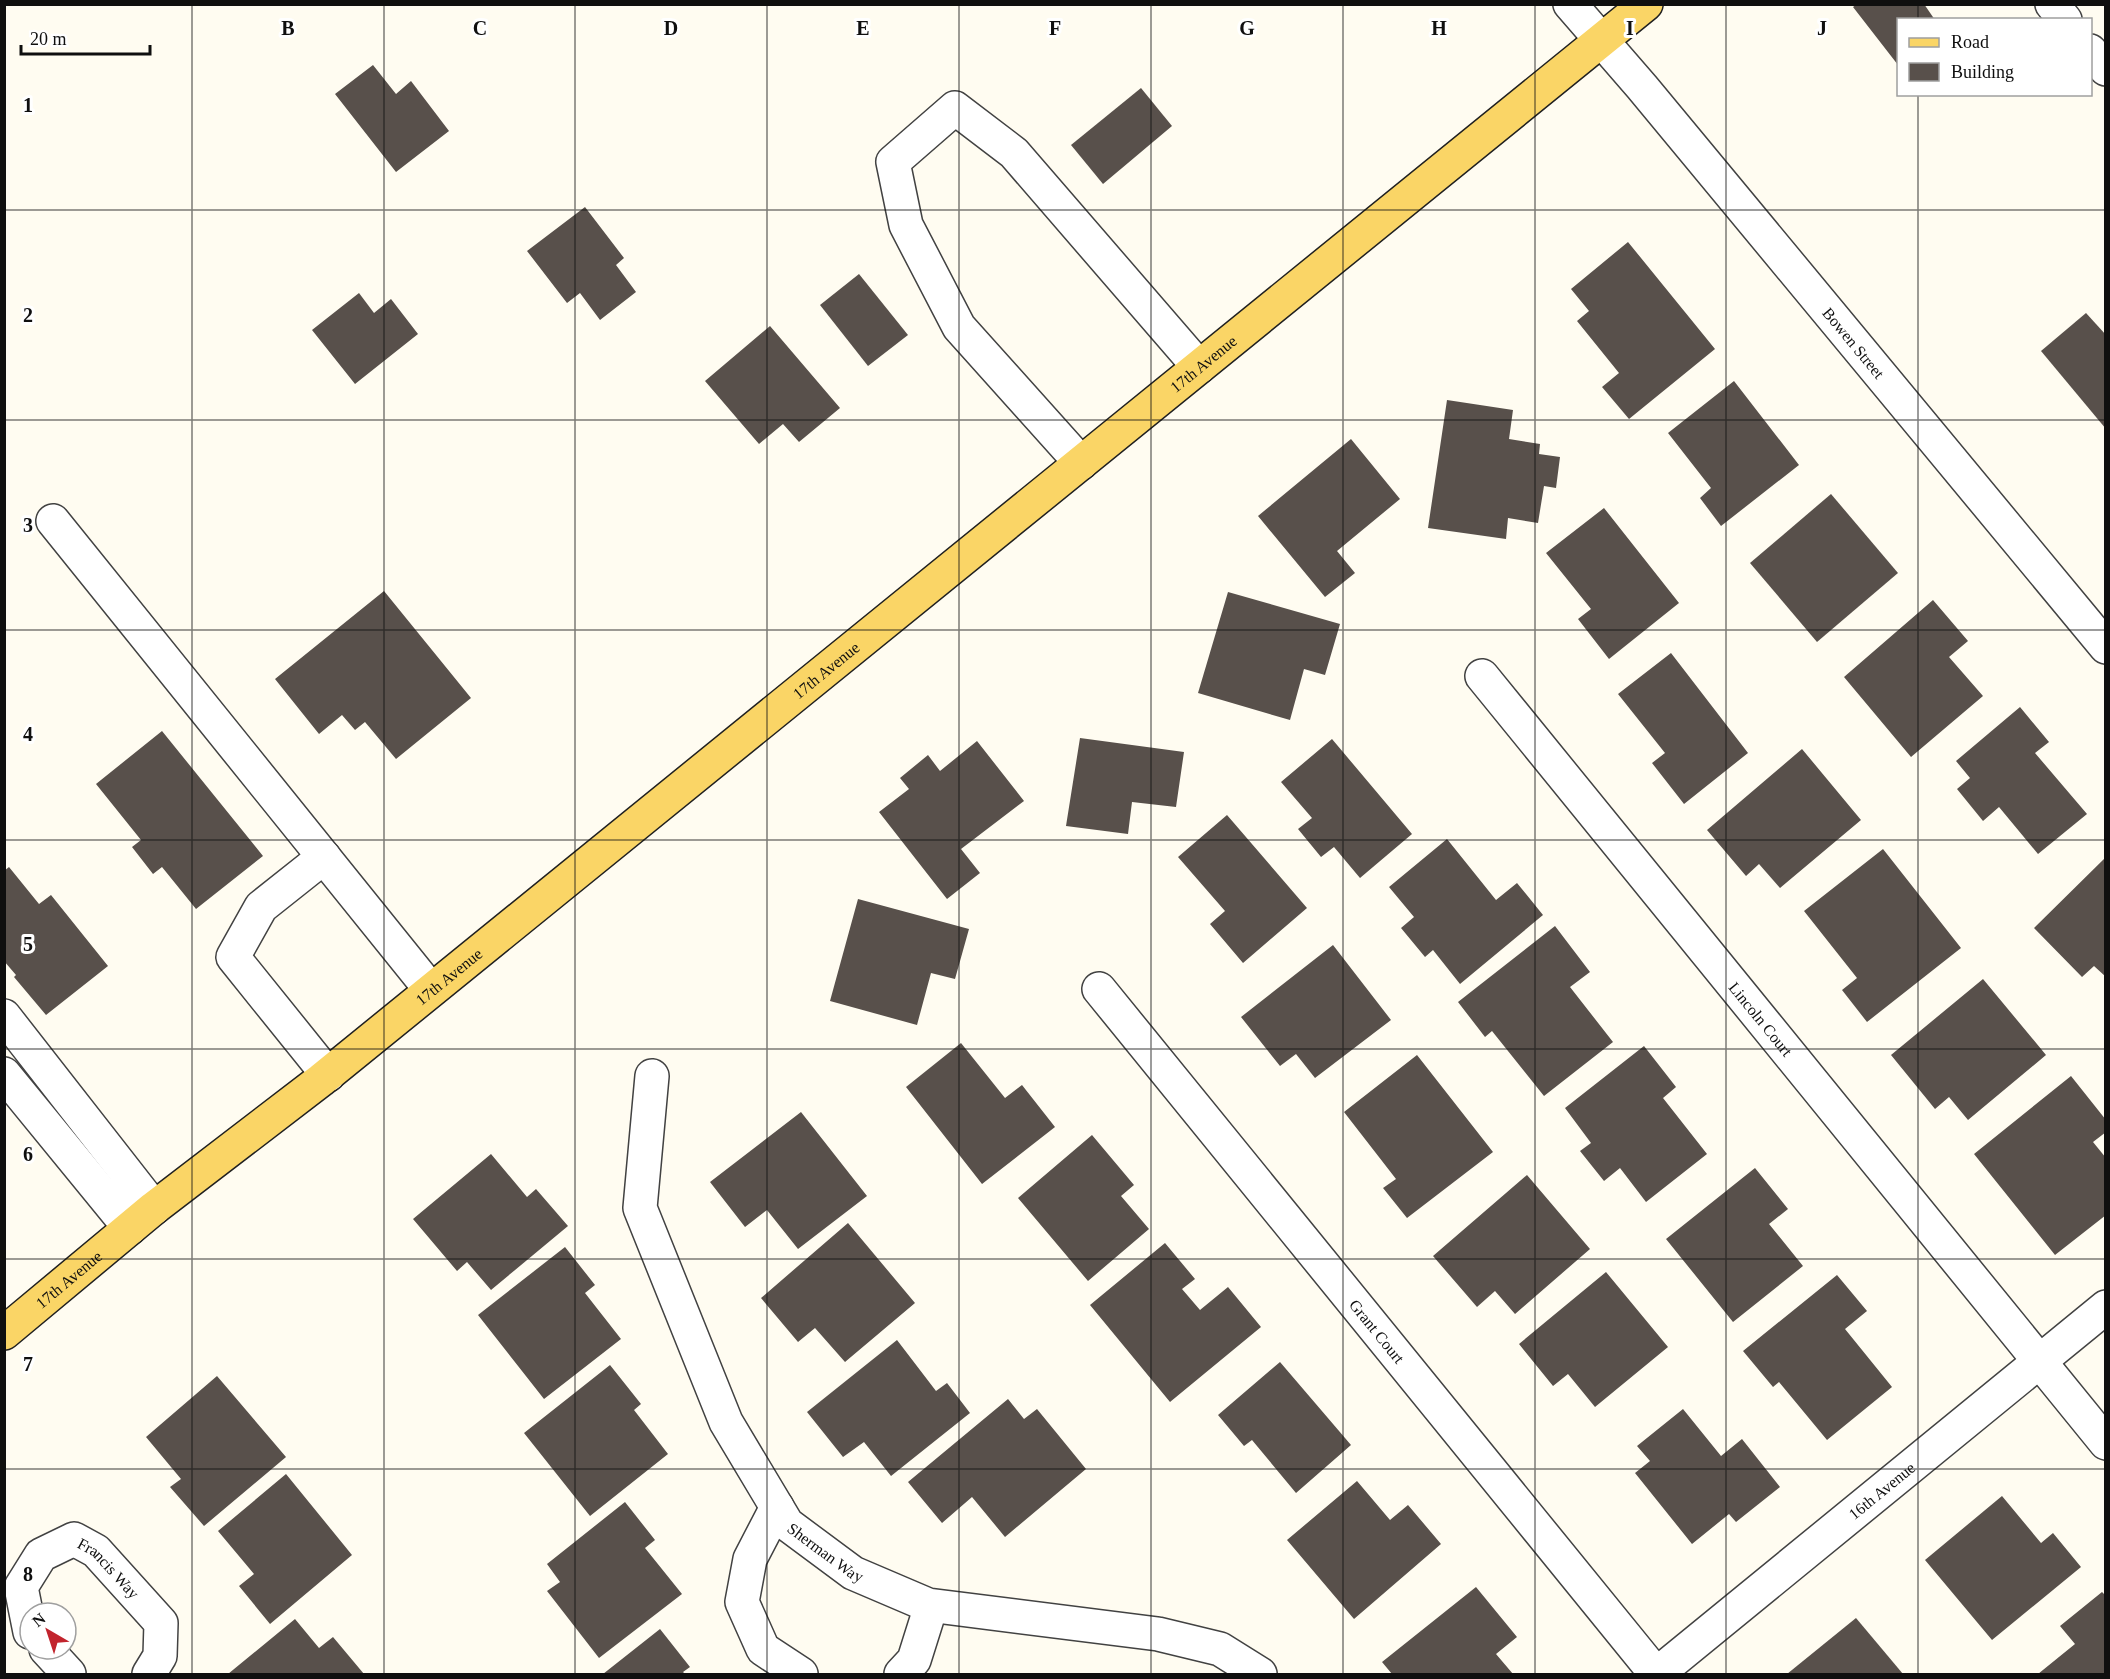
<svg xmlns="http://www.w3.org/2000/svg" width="2110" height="1679" viewBox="0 0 2110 1679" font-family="Georgia,serif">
<rect width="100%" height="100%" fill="#fffcf1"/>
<!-- building -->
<g fill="#58504b">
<path d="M1857,4H1924L1935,20H1898V65L1853,7Z"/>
<path d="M373,65L396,94L411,81L449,131L396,172L335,94Z"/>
<path d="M1141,88L1172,126L1103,184L1071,145Z"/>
<path d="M585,207L624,258L616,265L636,292L600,320L580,293L567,303L527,251Z"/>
<path d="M1628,242L1715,349L1629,419L1602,387L1619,373L1577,321L1589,311L1571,289Z"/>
<path d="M859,274L908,335L868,366L820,305Z"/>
<path d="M359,293L374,313L391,299L418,334L355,384L312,330Z"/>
<path d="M2086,313L2106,335V429L2041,351Z"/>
<path d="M770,326L840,408L799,442L783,424L759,444L705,381Z"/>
<path d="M1734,381L1799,465L1721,526L1700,498L1711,488L1668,433Z"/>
<path d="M1447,400L1513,410L1509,439L1540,444L1539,454L1560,457L1556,488L1544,486L1538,523L1508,518L1506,539L1428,528Z"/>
<path d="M1351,439L1400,499L1337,551L1355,573L1325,597L1258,516Z"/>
<path d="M1831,494L1898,573L1817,642L1750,563Z"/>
<path d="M1604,508L1679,603L1609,659L1578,619L1591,609L1546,553Z"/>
<path d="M384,591L471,698L396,759L365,722L355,730L342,715L319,734L275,679Z"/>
<path d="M1228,592L1340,624L1325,675L1304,669L1290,720L1198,693Z"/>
<path d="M1933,600L1968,641L1949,657L1983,696L1911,757L1844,677Z"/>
<path d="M1671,653L1748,753L1684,804L1652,763L1665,753L1618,694Z"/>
<path d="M2020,707L2049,742L2035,753L2087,814L2038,854L1999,807L1983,821L1957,789L1970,778L1956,761Z"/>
<path d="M162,731L263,856L196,909L162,867L153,874L132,847L141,840L96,784Z"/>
<path d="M1080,738L1184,752L1176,807L1132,802L1128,834L1066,826Z"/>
<path d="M1332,739L1412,834L1360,878L1334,847L1321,857L1298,829L1312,818L1281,782Z"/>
<path d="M977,741L1024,801L961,849L980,873L947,899L879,812L909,789L900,778L928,755L940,771Z"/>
<path d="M1802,749L1861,820L1780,888L1759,864L1746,876L1707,830Z"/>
<path d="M1227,815L1307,908L1243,963L1210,924L1225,911L1178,857Z"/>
<path d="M1447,839L1496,900L1517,883L1543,915L1460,984L1433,950L1425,957L1401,928L1414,917L1389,887Z"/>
<path d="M1883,849L1961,948L1867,1022L1842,990L1857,978L1804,911Z"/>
<path d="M2106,857V977L2094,966L2082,977L2034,928Z"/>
<path d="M9,867L39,904L51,895L108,966L46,1015L14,977L16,975L4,961V871Z"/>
<path d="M858,899L969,929L955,979L931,973L917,1025L830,1001Z"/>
<path d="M1555,926L1590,972L1570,987L1613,1042L1544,1096L1492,1031L1485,1037L1458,1002Z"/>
<path d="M1333,945L1391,1020L1315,1078L1296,1054L1280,1066L1241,1017Z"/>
<path d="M1983,979L2046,1055L1968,1120L1949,1097L1935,1109L1891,1055Z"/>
<path d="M961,1043L1005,1098L1022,1085L1055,1127L982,1184L906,1087Z"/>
<path d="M1644,1046L1676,1087L1663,1098L1707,1154L1646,1202L1620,1168L1604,1181L1580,1151L1591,1143L1565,1108Z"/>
<path d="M1417,1055L1493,1152L1407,1218L1383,1188L1396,1179L1344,1112Z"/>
<path d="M2071,1076L2106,1120V1132L2093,1142L2106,1158V1215L2055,1255L1974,1154Z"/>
<path d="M801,1112L867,1196L798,1249L767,1210L745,1227L710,1182Z"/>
<path d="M1092,1135L1134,1185L1121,1196L1149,1229L1088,1281L1018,1198Z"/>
<path d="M491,1154L527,1197L536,1189L568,1226L491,1290L467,1262L457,1271L413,1219Z"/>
<path d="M1755,1168L1788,1209L1769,1224L1803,1266L1733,1322L1666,1239Z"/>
<path d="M1527,1175L1590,1249L1515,1314L1495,1291L1477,1307L1433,1256Z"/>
<path d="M848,1223L915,1303L845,1362L815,1328L798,1342L761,1298Z"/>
<path d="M1165,1243L1195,1279L1182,1289L1200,1310L1228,1287L1261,1327L1170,1402L1090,1305Z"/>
<path d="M565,1247L595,1285L585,1293L621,1339L544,1399L478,1315Z"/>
<path d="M1606,1272L1668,1347L1595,1407L1568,1374L1553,1386L1519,1344Z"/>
<path d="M1837,1275L1867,1311L1845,1329L1892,1387L1827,1440L1779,1382L1773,1387L1743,1351Z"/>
<path d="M897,1340L936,1391L947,1383L970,1413L891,1476L864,1442L843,1457L807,1412Z"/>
<path d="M1280,1362L1351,1445L1296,1493L1252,1440L1244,1446L1218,1415Z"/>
<path d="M610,1365L641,1404L634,1410L668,1454L590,1516L524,1433Z"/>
<path d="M217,1376L286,1457L204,1526L170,1487L181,1479L146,1437Z"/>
<path d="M1008,1399L1024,1419L1037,1409L1086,1469L1005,1537L972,1497L942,1523L908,1482Z"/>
<path d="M1683,1409L1721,1456L1742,1439L1780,1487L1736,1522L1729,1514L1692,1544L1635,1473L1650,1461L1637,1446Z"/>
<path d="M286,1474L352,1555L270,1624L239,1586L254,1574L218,1531Z"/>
<path d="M1357,1481L1390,1520L1408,1505L1441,1544L1354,1619L1287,1540Z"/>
<path d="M2002,1496L2041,1543L2053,1533L2081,1567L1992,1640L1925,1560Z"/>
<path d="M625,1502L655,1540L645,1548L682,1594L599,1658L547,1591L560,1582L547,1564Z"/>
<path d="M1476,1587L1517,1637L1496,1654L1513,1674H1392L1382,1662Z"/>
<path d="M2102,1592L2106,1596V1674H2038L2075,1644L2060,1626Z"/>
<path d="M1856,1618L1903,1674H1787Z"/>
<path d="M295,1619L319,1648L333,1637L364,1674H228Z"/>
<path d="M660,1629L690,1667L683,1672L685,1674H603Z"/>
</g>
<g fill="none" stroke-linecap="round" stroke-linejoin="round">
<!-- minor casing -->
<g stroke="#424242" stroke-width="36">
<g id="minor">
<path id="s1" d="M1570,4L1642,87L2106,647"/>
<path d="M2052,4L2065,20"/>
<path d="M2090,51L2106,69"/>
<path d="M1081,463L959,327L906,225L893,162L955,108L1014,153L1199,367"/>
<path d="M53,521L431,990"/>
<path id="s2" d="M1482,676L2106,1443"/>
<path d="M324,857L261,907L233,957L328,1075"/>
<path id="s3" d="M1099,989L1656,1674"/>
<path d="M4,1016L154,1208"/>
<path d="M4,1074L130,1228"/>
<path id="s4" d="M652,1076L640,1208L726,1422L787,1524L853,1573L928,1605L1158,1634L1220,1649L1260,1674"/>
<path d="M777,1507L750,1559L742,1602L763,1649L801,1674"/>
<path id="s5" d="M30,1632L21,1587L41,1555L74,1539L96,1551L161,1623L160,1656L149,1674"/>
<path d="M46,1649L69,1674"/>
<path d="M901,1674L914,1660L931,1606"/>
<path id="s6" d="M1657,1674L2106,1307"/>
</g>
</g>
<!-- major casing -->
<g stroke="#202020" stroke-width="36">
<g id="major">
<path id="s7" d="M4,1333L154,1208L321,1080L1646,4"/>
</g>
</g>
<!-- minor -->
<use href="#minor" stroke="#fff" stroke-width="33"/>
<!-- major -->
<use href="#major" stroke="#fad566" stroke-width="33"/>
</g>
<!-- grid -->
<path fill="none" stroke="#0f0f0f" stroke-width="1.5" stroke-opacity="0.55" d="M192,4V1674M384,4V1674M575,4V1674M767,4V1674M959,4V1674M1151,4V1674M1343,4V1674M1535,4V1674M1726,4V1674M1918,4V20M1918,94V1674M4,210H2106M4,420H2106M4,630H2106M4,840H2106M4,1049H2106M4,1259H2106M4,1469H2106"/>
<g text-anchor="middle" stroke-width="6" stroke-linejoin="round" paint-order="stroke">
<!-- street labels -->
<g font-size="16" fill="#0f0f0f" stroke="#fff">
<text dy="6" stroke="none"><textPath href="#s1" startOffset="442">Bowen Street</textPath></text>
<text dy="6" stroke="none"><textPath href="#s7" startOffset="1542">17th Avenue</textPath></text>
<text dy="6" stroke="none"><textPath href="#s7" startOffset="1056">17th Avenue</textPath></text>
<text dy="6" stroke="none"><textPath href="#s7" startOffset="570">17th Avenue</textPath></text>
<text dy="6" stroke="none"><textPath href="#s2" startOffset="442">Lincoln Court</textPath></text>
<text dy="6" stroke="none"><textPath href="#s7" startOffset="84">17th Avenue</textPath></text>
<text dy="6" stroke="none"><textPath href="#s3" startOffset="441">Grant Court</textPath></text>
<text dy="6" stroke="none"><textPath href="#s6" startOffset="290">16th Avenue</textPath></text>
<text dy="6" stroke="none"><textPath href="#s4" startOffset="530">Sherman Way</textPath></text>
<text dy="6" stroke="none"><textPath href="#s5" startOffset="166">Francis Way</textPath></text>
</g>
</g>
<g font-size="20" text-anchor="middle" font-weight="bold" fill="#0f0f0f" stroke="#fff" stroke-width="6" stroke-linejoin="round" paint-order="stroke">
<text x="288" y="35">B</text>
<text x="480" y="35">C</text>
<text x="671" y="35">D</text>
<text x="863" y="35">E</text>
<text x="1055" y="35">F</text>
<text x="1247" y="35">G</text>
<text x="1439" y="35">H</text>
<text x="1630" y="35">I</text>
<text x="1822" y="35">J</text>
<text x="28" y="112">1</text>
<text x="28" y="322">2</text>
<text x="28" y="532">3</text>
<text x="28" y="741">4</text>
<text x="28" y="951">5</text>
<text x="28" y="1161">6</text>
<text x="28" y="1371">7</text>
<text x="28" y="1581">8</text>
</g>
<!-- border -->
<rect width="2110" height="1679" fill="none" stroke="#0f0f0f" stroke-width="12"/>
<!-- legend -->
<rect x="1897" y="18" width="195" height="78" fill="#ffffff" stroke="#9f9f9f" stroke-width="1.5"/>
<rect x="1909" y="38" width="30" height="9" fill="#fad566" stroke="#9f9f9f" stroke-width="1.5"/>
<text x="1951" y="48" font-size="18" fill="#0f0f0f">Road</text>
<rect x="1909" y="63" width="30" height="18" fill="#58504b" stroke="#9f9f9f" stroke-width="1.5"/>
<text x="1951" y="78" font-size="18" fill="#0f0f0f">Building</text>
<!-- north arrow -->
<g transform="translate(48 1631) rotate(321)"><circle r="28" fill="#ffffff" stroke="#9f9f9f" stroke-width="1.5"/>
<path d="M0-4.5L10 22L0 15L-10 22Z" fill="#c2242d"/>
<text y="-9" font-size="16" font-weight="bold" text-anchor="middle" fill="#0f0f0f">N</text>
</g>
<!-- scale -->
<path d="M21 45v9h129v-9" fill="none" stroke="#0f0f0f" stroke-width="3"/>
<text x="30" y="45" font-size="18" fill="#0f0f0f" stroke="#ffffff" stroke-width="4.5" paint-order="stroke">20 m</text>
</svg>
